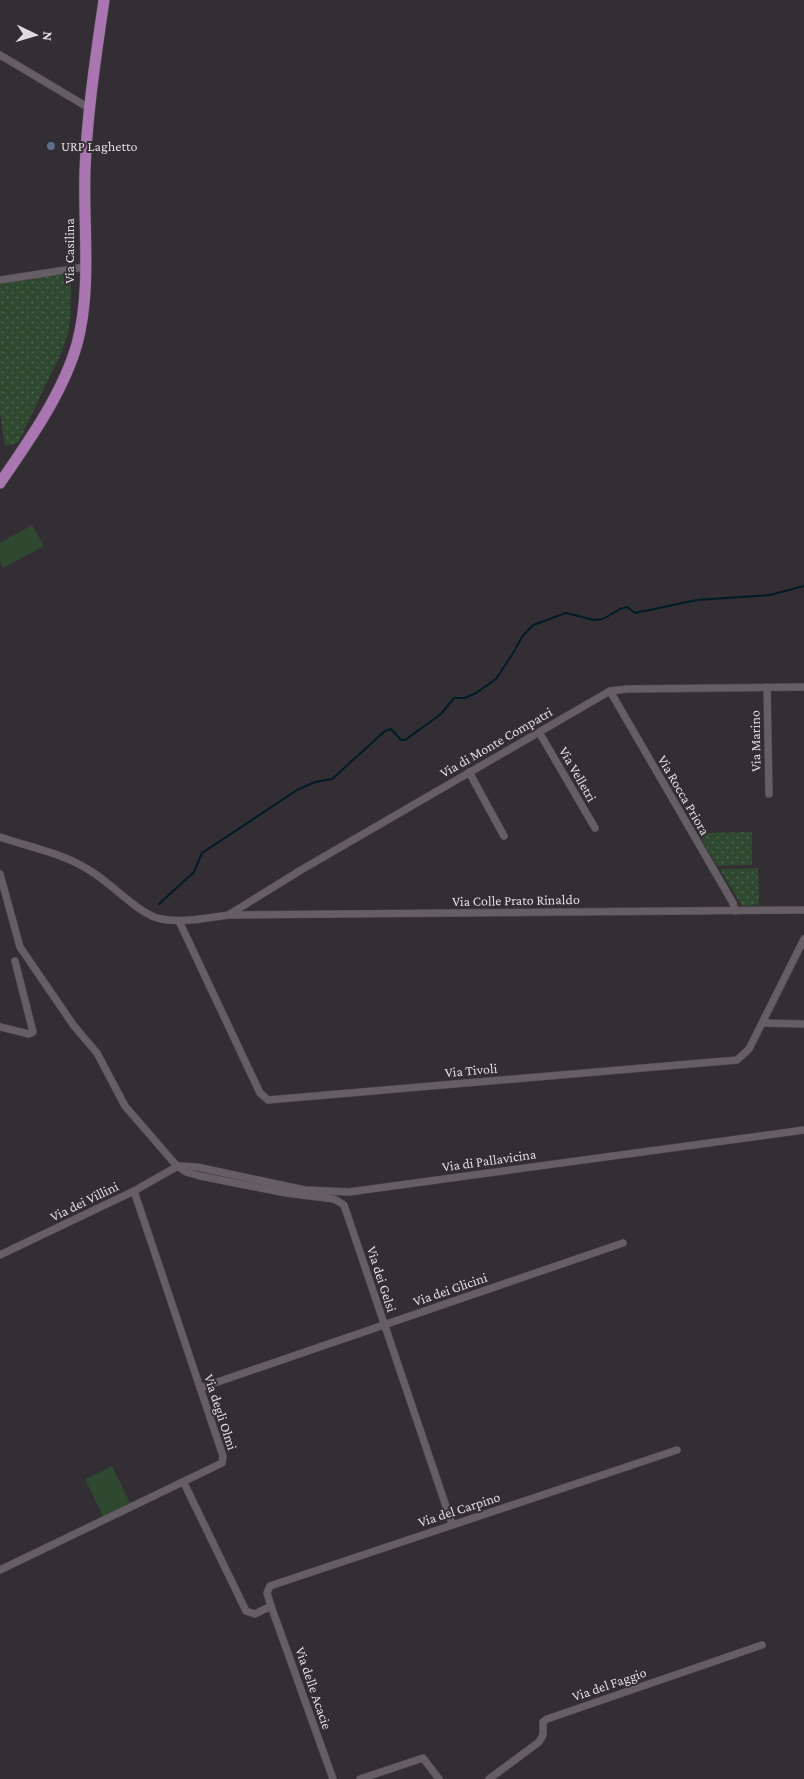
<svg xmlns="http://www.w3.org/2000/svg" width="804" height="1779" viewBox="0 0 804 1779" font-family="'Crimson Pro',serif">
<defs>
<pattern id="green-dots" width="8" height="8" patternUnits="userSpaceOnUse" patternTransform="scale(1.25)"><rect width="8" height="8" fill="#2f4830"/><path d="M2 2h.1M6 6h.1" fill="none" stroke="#4d624e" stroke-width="1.8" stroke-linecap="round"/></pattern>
</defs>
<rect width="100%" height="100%" fill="#332e33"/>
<!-- green -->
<g fill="url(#green-dots)">
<path d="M71,272V313L68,334L61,353L18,443L5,446L0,413V283Z"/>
<path d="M752,832V865L717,866L698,833Z"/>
<path d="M758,868L759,905L742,906L720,869Z"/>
</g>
<!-- pitch -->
<g fill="#2f4830">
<path d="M32,525L44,546L3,568L0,562V543Z"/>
<path d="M112,1466L130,1503L103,1516L85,1479Z"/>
</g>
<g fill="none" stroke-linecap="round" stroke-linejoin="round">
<!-- stream -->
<path stroke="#001c27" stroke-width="2" d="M159,904L194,872L202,853L297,790L315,782L332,779L385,731L391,729L401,740H405L441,714L454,698H465L476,693L496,679L512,655L522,637L533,625L566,613L594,620L603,619L620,609L627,607L635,613L697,600L770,595L804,586"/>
<!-- street casing -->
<g stroke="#4e494e" stroke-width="8">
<g id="street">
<path d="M0,55L89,108"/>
<path d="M0,280L85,267"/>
<path d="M767,687L769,794"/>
<path d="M610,691L733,903L735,911"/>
<path d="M539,732L595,828"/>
<path d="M469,772L504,836"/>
<path d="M0,837C29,847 63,853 89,870C110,882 137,912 157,918C180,924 206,918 229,915L804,910"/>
<path d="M0,874L20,947L74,1026L97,1053L125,1106L176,1165L186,1172L200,1176L286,1193L334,1199L344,1205L452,1524"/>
<path d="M230,914L301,870L610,691L627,689L804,687"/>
<path d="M179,921L260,1093L268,1100L737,1060L749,1049L804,939"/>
<path d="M763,1023L804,1024"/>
<path d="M0,1027L29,1034L33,1032L15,961"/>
<path d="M178,1166L197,1167L305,1190L349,1192L804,1130"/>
<path d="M0,1255L134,1191L178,1166"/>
<path d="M200,1388L623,1243"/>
<path d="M184,1483L246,1611L255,1614L271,1606"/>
<path d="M0,1570L222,1463L223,1456L134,1191"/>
<path d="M333,1779L271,1606L267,1593L270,1586L677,1450"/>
<path d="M360,1779L423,1758L439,1779"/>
<path d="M489,1779L539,1742L543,1735V1722L547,1719L762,1645"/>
</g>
</g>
<!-- primary casing -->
<g stroke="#4e494e" stroke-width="12">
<path id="primary" d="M0,483C29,441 63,393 77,344C92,288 83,227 85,170C87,113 96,56 104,0"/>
</g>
<!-- street -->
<use href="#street" stroke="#655f65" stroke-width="7"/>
<!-- primary -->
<use href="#primary" stroke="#a976b1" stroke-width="11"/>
</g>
<!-- markers -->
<circle fill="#5c6f8a" stroke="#332e33" stroke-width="2" cx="51" cy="146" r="5"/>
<g text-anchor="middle" stroke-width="4" stroke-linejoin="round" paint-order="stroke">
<!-- poi labels -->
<g font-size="14" fill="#dfdcdf" stroke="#332e33" text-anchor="start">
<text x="61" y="151">URP Laghetto</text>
</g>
<!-- street labels -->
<g font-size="14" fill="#dfdcdf" stroke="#332e33">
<text transform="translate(69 251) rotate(-90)" y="5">Via Casilina</text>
<text transform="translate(755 741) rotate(-91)" y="5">Via Marino</text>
<text transform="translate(496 742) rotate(-30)" y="5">Via di Monte Compatri</text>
<text transform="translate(578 774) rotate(60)" y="5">Via Velletri</text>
<text transform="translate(684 795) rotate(60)" y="5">Via Rocca Priora</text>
<text transform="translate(516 900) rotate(-1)" y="5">Via Colle Prato Rinaldo</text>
<text transform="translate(471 1070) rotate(-5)" y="5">Via Tivoli</text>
<text transform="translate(489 1160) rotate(-8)" y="5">Via di Pallavicina</text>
<text transform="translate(84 1201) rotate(-26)" y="5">Via dei Villini</text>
<text transform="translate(382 1279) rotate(72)" y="5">Via dei Gelsi</text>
<text transform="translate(450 1289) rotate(-19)" y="5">Via dei Glicini</text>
<text transform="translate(221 1412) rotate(72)" y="5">Via degli Olmi</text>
<text transform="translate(459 1509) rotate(-18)" y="5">Via del Carpino</text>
<text transform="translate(609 1684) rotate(-19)" y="5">Via del Faggio</text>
<text transform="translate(314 1688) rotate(71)" y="5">Via delle Acacie</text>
</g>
</g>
<!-- north arrow -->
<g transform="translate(35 35) rotate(95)" stroke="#332e33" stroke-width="4" paint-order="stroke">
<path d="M0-4L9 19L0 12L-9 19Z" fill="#dfdcdf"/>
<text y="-8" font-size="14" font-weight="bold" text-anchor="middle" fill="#dfdcdf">N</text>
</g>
</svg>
